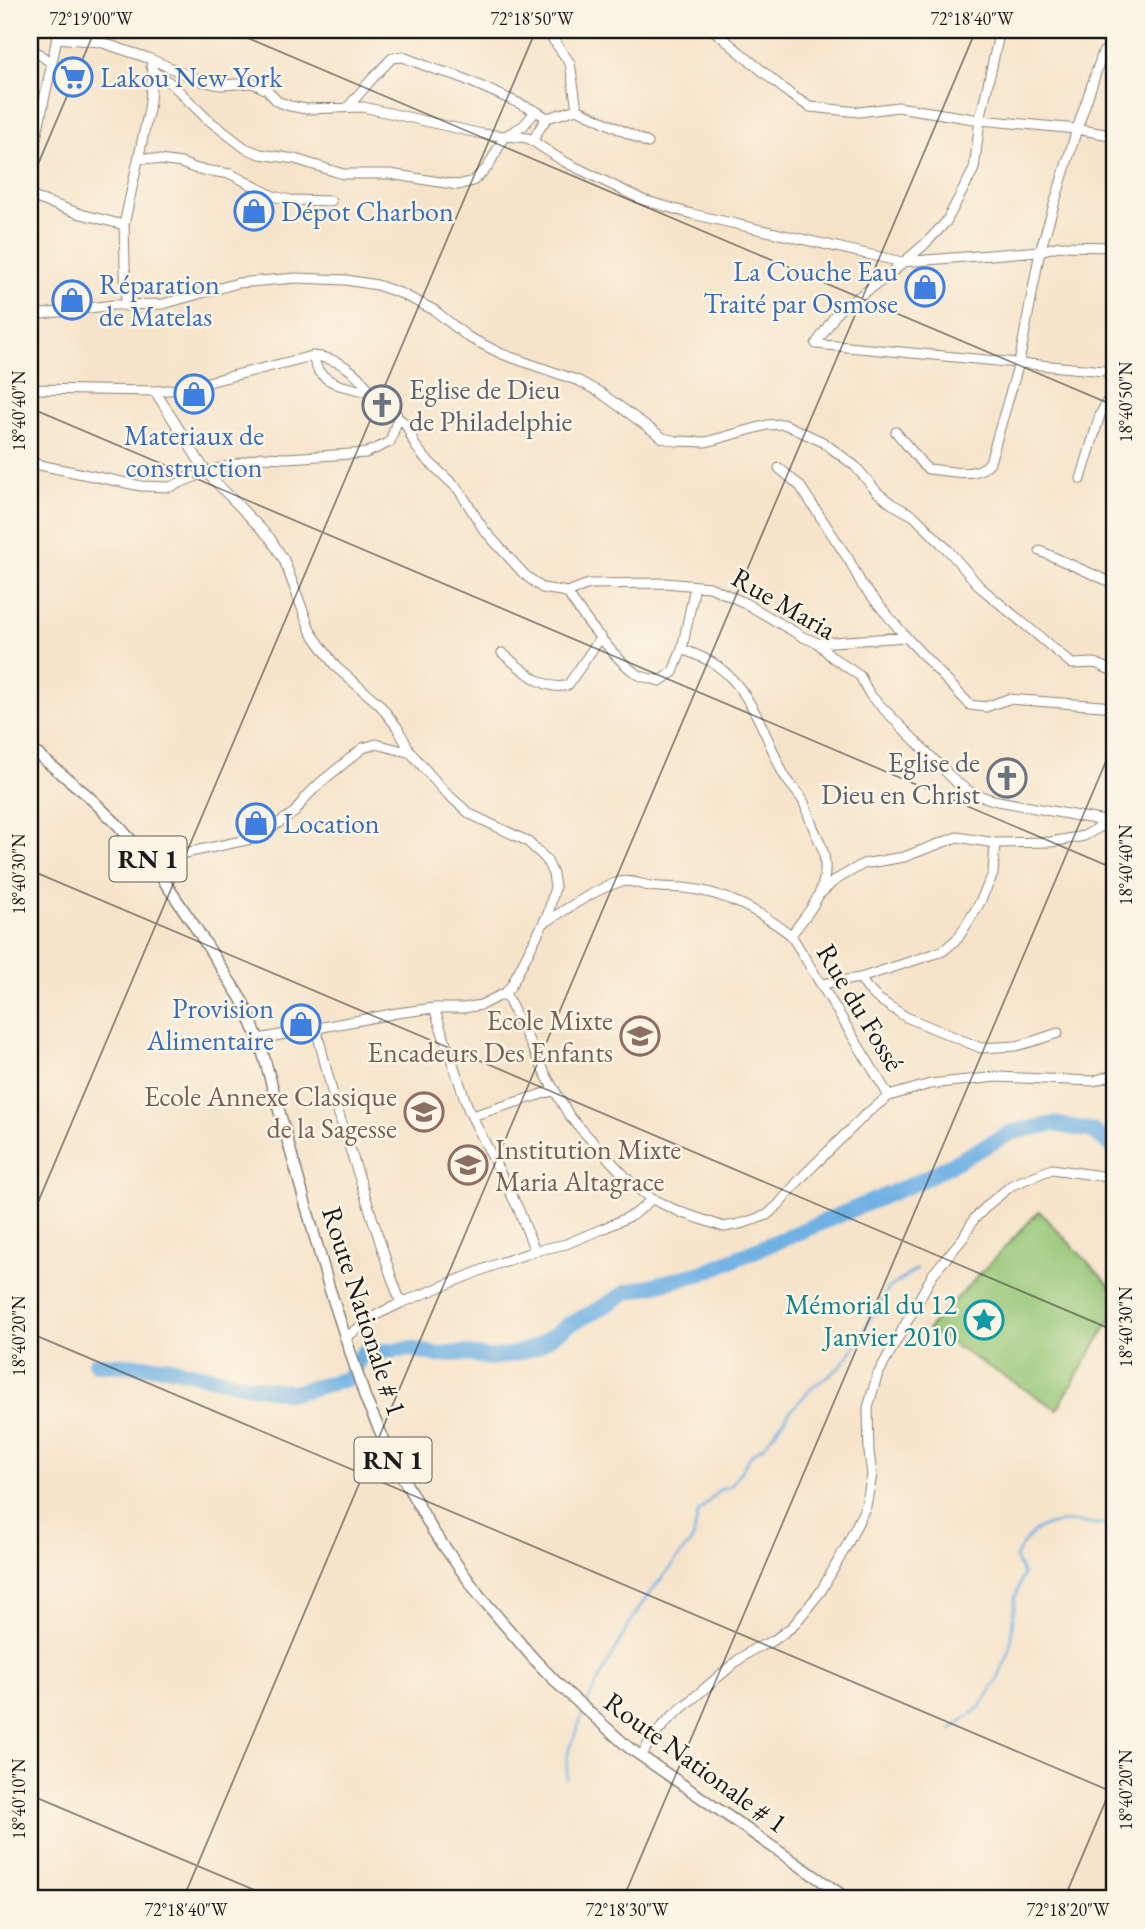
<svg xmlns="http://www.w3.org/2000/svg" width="1145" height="1929" viewBox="0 0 1145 1929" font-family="'EB Garamond',serif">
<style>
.green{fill:#94c676;stroke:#587149;stroke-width:2}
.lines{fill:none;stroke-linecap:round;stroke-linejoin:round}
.stream{stroke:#70b1e4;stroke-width:2.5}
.river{stroke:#70b1e4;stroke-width:16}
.minor-casing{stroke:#898073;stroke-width:11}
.major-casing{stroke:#898073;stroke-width:13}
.minor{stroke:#fff;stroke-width:9}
.major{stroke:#fff;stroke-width:10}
.ticks{fill:none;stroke:#1c1c1c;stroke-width:2;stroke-opacity:0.45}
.labels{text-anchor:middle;stroke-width:5;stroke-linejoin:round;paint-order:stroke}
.shield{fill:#fcf5e5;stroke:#5f5d58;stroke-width:2}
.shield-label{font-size:26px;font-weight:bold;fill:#1c1c1c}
.shop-label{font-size:28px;fill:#366cbe;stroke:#fcf5e5;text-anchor:start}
.worship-label{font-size:28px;fill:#5b616d;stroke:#fcf5e5;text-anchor:start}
.street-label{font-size:28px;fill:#1c1c1c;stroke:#fcf5e5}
.education-label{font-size:28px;fill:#785e54;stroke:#fcf5e5;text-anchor:end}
.culture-label{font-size:28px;fill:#0d838f;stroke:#fcf5e5;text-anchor:end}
.neatline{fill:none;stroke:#1c1c1c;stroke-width:2.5}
.ticks-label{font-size:18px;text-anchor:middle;fill:#1c1c1c}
</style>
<rect width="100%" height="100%" fill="#fcf5e5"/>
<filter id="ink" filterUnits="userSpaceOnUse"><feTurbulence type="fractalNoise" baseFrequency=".0143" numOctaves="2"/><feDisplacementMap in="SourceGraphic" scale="14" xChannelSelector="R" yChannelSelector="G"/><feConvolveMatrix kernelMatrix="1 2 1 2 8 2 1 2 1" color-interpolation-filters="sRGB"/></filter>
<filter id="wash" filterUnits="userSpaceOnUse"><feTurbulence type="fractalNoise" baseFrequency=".00686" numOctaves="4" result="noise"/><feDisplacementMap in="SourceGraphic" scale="28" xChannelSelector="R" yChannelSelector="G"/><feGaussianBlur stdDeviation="1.57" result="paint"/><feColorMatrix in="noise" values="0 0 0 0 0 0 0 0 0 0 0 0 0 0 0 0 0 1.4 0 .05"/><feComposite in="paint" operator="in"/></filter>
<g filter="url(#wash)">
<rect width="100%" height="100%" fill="#f6e4ca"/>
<path class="green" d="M1039,1211L1115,1291V1312L1057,1409L928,1329Z"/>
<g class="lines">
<path class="stream" d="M585,1706L631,1621L646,1598L693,1539L698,1513L719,1490L731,1486L752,1454L764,1446L792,1409L813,1387L840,1367L859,1341L868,1322L889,1288L917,1269
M951,1730L981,1706L998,1679L1010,1650L1015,1598L1023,1574L1015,1558C1038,1508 1073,1526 1115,1524
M567,1779V1757L583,1713"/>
<path class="river" d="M96,1364L166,1367L245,1385L293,1393L347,1379L363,1353L411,1349L439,1355L464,1353L489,1358L514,1354L536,1347L568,1325L598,1310L627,1292L702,1273L920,1181L1012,1132L1053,1124L1093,1131L1115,1148"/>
</g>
</g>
<g filter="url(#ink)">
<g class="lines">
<g class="minor-casing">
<path id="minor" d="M713,30L791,95L810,107L859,112L898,107L980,120L1077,129L1115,136
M1000,30L980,120L974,169L946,222L925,244L884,279L838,311L816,344L1115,372
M30,47L51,63
M153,71L173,85L206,118L245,148L260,154L295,159L343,174H390L458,185L473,181L487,168L505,136L523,126L536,111L547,118L577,109L570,63L546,30
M348,107L371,80L392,58L403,57L434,69L458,76L536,111
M577,109L648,143
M533,141L538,131L547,118
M139,157L181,163L197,169L231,174L273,196L290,200L331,201
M30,167L57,38L100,42L148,58L201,81L221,85L253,83L267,90L277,101L290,106L306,109L363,107L482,134L528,138L563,161L643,200L692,214L902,262L1040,251L1059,246L1115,247
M30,196L81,214L124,225
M126,306L124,225L149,109L153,71L151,66
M30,317L42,314L113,305L163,304L238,283L296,278L346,280L377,285L400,293L434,310L468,337L502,354L579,381L601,393L663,438L676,441L706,442L767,425L784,424L823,442L855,466L877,492L892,504L914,516L948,550L980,587L1072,664L1095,663L1115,672
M312,356L319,372L327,379L339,385L372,393L395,411L398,418L406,424L415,445L423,456L459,490L484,530L524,574L542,588L567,592L589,584L665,583L710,587L745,603L803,637L818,643L832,657L860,676L870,695L956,782L972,793L993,800L1115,823
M30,389L155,391L180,389L312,356C339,357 357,373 372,393
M155,391L206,472L270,538L284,560L311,632L336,667L379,704L397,727L411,753
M896,432L924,466L928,469C947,470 977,480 990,462L1019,363L1040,251L1077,129L1103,52
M30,463L141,486L170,487L206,472L261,457L287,458L366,453L390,442L398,418
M779,468L800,486L849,560L862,585L906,637
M1081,479L1100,415L1115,386
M1040,551L1115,584
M695,586L682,649C704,658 715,661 732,679C756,705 768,742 783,773C788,783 796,790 802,799C806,805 807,813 810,819C815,835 825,847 825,864C827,893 807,914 791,935L889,1096
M567,592C580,613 618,664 639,675C645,678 653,679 660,681L673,672L682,649
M818,643L906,637L970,705L986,707L1008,699L1115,707
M502,653C519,666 544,693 568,685L601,637
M153,865L162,858L256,838L295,812L304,799L321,782L363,748L376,744L411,753L444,791L470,814L527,841L546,859L553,874L555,887L548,914L511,986L505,993L481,1005L463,1008H434L397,1013L259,1039
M820,894L834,881L863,864L904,857L957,837L995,843L1051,842L1084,836L1109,822
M544,923C564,911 598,887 620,882C630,879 641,885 651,886C662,888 673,887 684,888C725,892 759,911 791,935
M860,978L943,951L958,938L978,906L993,874L995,843
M821,984L860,978L867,988L877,998L906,1017L981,1048L1016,1046L1031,1042L1058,1033
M505,993L548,1079L570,1117L607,1157L635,1187L652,1199L680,1212L724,1227L744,1223L767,1215L779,1204L802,1177L867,1113L889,1096L930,1084L997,1077L1094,1081L1115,1074
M434,1008L469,1111L518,1208L535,1251
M316,1028L334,1099L391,1276L401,1303
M472,1116L555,1090
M345,1338L378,1314L401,1303L497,1264L535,1251L566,1244L602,1229L635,1214L652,1199
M641,1756L653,1737L669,1719L738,1660L754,1649L773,1641L793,1626L821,1591L847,1545L866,1506L872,1475L869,1452L868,1408L877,1376L933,1274L963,1238L974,1219L990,1203L1012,1185L1052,1169L1115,1178"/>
</g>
<g class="major-casing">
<path id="major" d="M30,748L86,794L117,824L153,865L192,922L243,1002L260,1043L329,1287L366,1400L395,1464L433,1531L479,1595L533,1658L559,1685L628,1747L848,1899"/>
</g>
<use href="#minor" class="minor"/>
<use href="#major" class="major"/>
</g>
</g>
<path class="ticks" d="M229,30L1115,406M30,183L95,30M30,408L1115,869M30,870L1115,1331M30,1221L536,30M30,1333L1115,1793M30,1795L276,1899M183,1899L976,30M623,1899L1115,740M1064,1899L1115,1779"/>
<defs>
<g id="supermarket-ring" transform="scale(2.0125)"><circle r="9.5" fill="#fcf5e5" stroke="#3f7fe0" stroke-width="1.5"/><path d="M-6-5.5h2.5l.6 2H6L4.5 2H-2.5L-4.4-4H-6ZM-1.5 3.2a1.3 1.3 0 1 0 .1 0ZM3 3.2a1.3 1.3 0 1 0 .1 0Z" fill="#3f7fe0"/></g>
<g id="shop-ring" transform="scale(2.0125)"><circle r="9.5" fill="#fcf5e5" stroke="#3f7fe0" stroke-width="1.5"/><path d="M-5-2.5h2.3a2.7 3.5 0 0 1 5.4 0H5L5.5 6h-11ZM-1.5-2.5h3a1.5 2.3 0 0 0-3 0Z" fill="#3f7fe0"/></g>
<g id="church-ring" transform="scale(2.0125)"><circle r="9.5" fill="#fcf5e5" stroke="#6b7280" stroke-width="1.5"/><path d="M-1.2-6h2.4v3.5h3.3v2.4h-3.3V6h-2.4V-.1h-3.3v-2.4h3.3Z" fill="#6b7280"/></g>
<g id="school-ring" transform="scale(2.0125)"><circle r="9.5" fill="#fcf5e5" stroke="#8d6e63" stroke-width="1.5"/><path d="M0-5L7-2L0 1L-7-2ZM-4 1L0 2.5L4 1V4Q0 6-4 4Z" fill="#8d6e63"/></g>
<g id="sight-ring" transform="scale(2.0125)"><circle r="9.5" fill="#fcf5e5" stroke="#0f9aa8" stroke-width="1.5"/><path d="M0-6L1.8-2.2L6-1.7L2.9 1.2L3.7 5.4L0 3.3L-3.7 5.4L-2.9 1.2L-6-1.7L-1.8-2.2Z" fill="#0f9aa8"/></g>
</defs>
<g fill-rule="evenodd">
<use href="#supermarket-ring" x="73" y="77"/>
<use href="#shop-ring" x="254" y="211"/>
<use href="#shop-ring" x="925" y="287"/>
<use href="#shop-ring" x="72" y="300"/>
<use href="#shop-ring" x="194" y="394"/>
<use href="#church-ring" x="382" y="405"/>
<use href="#church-ring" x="1007" y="778"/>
<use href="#shop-ring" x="256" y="823"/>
<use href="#shop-ring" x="301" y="1024"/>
<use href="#school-ring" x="640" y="1036"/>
<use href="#school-ring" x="424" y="1112"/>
<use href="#school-ring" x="468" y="1165"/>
<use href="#sight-ring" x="984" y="1320"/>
</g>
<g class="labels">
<g class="shield">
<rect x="109.5" y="836.5" width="77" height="45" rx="5"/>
<rect x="354.5" y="1437.5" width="77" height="45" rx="5"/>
</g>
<g class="shield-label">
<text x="148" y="868">RN 1</text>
<text x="393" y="1469">RN 1</text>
</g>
<g class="shop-label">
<text x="100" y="87">Lakou New York</text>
<text x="281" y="221">Dépot Charbon</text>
<text x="898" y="281" text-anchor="end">La Couche Eau<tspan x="898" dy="32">Traité par Osmose</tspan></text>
<text x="99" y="294">Réparation<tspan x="99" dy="32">de Matelas</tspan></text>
<text x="194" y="445" text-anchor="middle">Materiaux de<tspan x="194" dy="32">construction</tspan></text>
<text x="283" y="833">Location</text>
<text x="274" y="1018" text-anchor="end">Provision<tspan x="274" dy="32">Alimentaire</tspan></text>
</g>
<g class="worship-label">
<text x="409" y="399">Eglise de Dieu<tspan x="409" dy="32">de Philadelphie</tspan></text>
<text x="980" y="772" text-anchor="end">Eglise de<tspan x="980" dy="32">Dieu en Christ</tspan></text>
</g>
<g class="street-label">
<text transform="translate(784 603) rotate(30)" y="10">Rue Maria</text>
<text transform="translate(861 1007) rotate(59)" y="10">Rue du Fossé</text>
<text transform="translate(365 1311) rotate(72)" y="10">Route Nationale # 1</text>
<text transform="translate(696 1762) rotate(36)" y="10">Route Nationale # 1</text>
</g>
<g class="education-label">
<text x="613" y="1030">Ecole Mixte<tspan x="613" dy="32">Encadeurs Des Enfants</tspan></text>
<text x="397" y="1106">Ecole Annexe Classique<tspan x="397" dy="32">de la Sagesse</tspan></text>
<text x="495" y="1159" text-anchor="start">Institution Mixte<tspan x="495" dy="32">Maria Altagrace</tspan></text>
</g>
<g class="culture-label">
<text x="957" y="1314">Mémorial du 12<tspan x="957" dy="32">Janvier 2010</tspan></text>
</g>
</g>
<rect width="1145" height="1929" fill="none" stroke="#fcf5e5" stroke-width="77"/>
<rect x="38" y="38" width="1068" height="1852" class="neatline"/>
<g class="ticks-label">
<text x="91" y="25">72°19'00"W</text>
<text x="532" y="25">72°18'50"W</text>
<text x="972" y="25">72°18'40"W</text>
<text transform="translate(1126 402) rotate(-90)" y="6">18°40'50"N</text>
<text transform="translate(19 411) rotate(-90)" y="6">18°40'40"N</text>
<text transform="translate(1126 865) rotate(-90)" y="6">18°40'40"N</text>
<text transform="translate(19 874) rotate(-90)" y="6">18°40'30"N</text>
<text transform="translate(1126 1327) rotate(-90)" y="6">18°40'30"N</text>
<text transform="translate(19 1336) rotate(-90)" y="6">18°40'20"N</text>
<text transform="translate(1126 1790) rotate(-90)" y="6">18°40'20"N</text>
<text transform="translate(19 1799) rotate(-90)" y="6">18°40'10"N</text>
<text x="186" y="1916">72°18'40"W</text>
<text x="627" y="1916">72°18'30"W</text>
<text x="1068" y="1916">72°18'20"W</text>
</g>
</svg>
